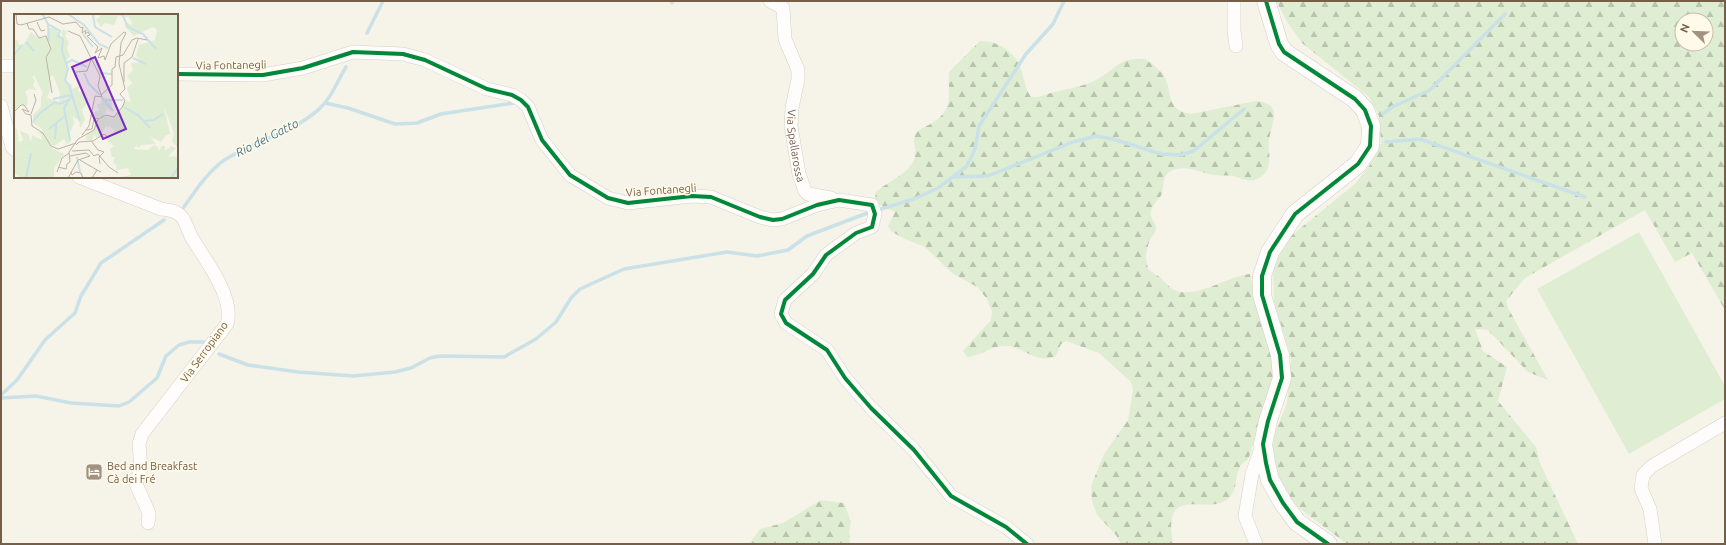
<svg xmlns="http://www.w3.org/2000/svg" width="1726" height="545" viewBox="0 0 1726 545" font-family="Ubuntu,sans-serif">
<style>
.forest{fill:url(#forest-firs);fill-rule:evenodd}
.pitch{fill:#dfeed3}
.lines{fill:none;stroke-linecap:round;stroke-linejoin:round}
.stream{stroke:#cae1e7;stroke-width:3.5}
.street-casing{stroke:#d5d0c8;stroke-width:14}
.secondary-casing{stroke:#d6d0c7;stroke-width:19}
.street{stroke:#fefdfc;stroke-width:13}
.secondary{stroke:#fefdfc;stroke-width:18}
.cycleway-casing{stroke:#fffae9;stroke-width:6}
.cycleway{stroke:#00873e;stroke-width:4}
.labels{text-anchor:middle;stroke-width:3;stroke-linejoin:round;paint-order:stroke}
.street-label{font-size:11px;fill:#755f49;stroke:#fffae9}
.poi-label{font-size:11px;fill:#755f49;stroke:#fffae9;text-anchor:start}
.water-label{font-size:12px;font-style:italic;fill:#457890;stroke:#fffae9}
.inset-river{fill:none;stroke:#cae1e7;stroke-width:2}
.inset-road{fill:none;stroke:#beb4a4;stroke-width:1}
.view{fill:#7b2cbf;fill-opacity:0.15;stroke:#7b2cbf;stroke-width:2}
.inset-edge{fill:none;stroke:#755f49;stroke-width:2}
</style>
<defs>
<pattern id="forest-firs" width="22" height="20" patternUnits="userSpaceOnUse"><rect width="22" height="20" fill="#dfeed3"/><path d="M5 1l3.5 6h-7zM16 11l3.5 6h-7z" fill="#b9c4ad"/></pattern>
</defs>
<rect width="100%" height="100%" fill="#f6f3e9"/>
<path class="forest" d="M1276,1H1725V310L1692,253L1675,262L1645,210L1525,278L1506,301L1508,308L1548,380L1528,372L1488,330L1475,329L1483,351L1507,367L1498,401L1536,447L1540,463L1578,544H1347L1295,505L1278,478L1272,457L1274,435L1287,403L1291,357L1274,302L1273,265L1292,235L1355,184L1370,165L1381,143L1379,116L1369,97L1302,43L1289,25ZM1682,20H1706V44H1682Z
M980,41C995,40 1012,50 1019,64C1024,75 1024,87 1031,97H1038C1056,90 1076,89 1092,82C1115,72 1116,57 1145,59C1151,63 1158,68 1162,73C1174,90 1164,110 1191,114L1256,101C1285,104 1271,123 1269,140C1268,154 1274,170 1259,178C1250,184 1242,178 1233,176C1227,175 1221,176 1215,175C1200,173 1182,162 1168,173C1162,178 1164,186 1162,193C1160,200 1152,204 1151,211C1149,217 1155,221 1156,227C1157,232 1152,236 1150,240C1147,246 1145,258 1147,264C1148,272 1156,274 1161,278C1165,282 1168,286 1172,289C1195,301 1227,276 1250,274C1255,303 1269,332 1274,362C1277,387 1262,424 1252,447C1251,450 1250,456 1248,459C1246,462 1242,462 1240,467C1235,476 1237,488 1231,496C1212,520 1161,478 1173,544H1121L1116,535L1097,515L1092,501L1091,486L1104,454L1128,420L1133,390L1131,382L1099,353L1066,341L1061,344L1056,356C1038,365 1025,348 1008,346C993,344 983,356 967,357L963,351L991,320L992,312L987,299L977,287L952,273L925,247L905,239L892,232L888,226L895,212L880,205L875,200L876,192C887,182 907,175 914,160C918,151 911,142 916,133C919,129 927,126 932,123C954,110 948,95 949,72Z
M821,500L844,503L851,522L849,532L850,544H749L760,529L783,523Z"/>
<path class="pitch" d="M1639,232L1725,386V399L1629,454L1537,289Z"/>
<g class="lines">
<path class="stream" d="M672,3L673,1
M367,33L383,1
M325,103L348,108L395,124L417,123L441,114L514,103
M1383,114L1392,107L1430,90L1505,14
M1386,142L1420,139L1585,197
M954,177L988,176L1073,142L1096,136L1113,139L1161,154L1181,155L1193,151L1201,145L1244,109
M184,207C195,191 210,169 226,159C256,140 300,131 324,104C333,94 339,78 346,67
M878,210L914,199L938,188L967,166L975,149L979,126L1026,54L1053,24L1064,1
M219,354L248,365L298,372L353,376L395,372L411,368L430,358L440,356L504,357L536,339L556,322L571,298L580,289L624,269L727,252L757,256L788,250L807,236L870,212
M1,395L17,380L45,340L75,313L81,296L101,263L164,220
M1,398L36,396L71,403L119,406L129,402L157,378L166,356L179,345L189,342H204"/>
<g class="street-casing">
<g id="street">
<path id="s1" d="M770,1L783,8L785,39L798,70V79L792,108L791,126L799,174L805,191L808,194L831,198"/>
<path d="M1234,1V30L1236,46"/>
<path d="M1,66H15"/>
<path d="M177,74L263,75L303,68L353,52L403,54L425,60L487,89L512,95L521,100L528,107L542,140L570,175L608,198L628,203L692,196L711,197L760,217L773,220L782,219L817,205L839,200L872,205L875,214L872,227L856,233L826,255L813,274L785,300L781,314L786,323L827,350L845,378L871,408L914,450L951,496L1006,527L1027,544"/>
<path d="M1,106L12,147L15,150"/>
<path d="M79,177L161,209C168,210 175,210 181,216C186,221 188,231 192,238C205,260 235,297 227,324L142,434L139,444L141,468L136,484L149,513L148,523"/>
<path d="M1256,544L1245,516L1252,474L1262,446"/>
<path d="M1655,544L1650,509L1641,488L1643,475L1652,466L1725,423"/>
</g>
</g>
<g class="secondary-casing">
<path id="secondary" d="M1266,1L1279,44L1284,52L1355,99L1365,110L1371,126L1370,146L1358,164L1295,214L1270,252L1262,276V295L1280,355L1282,378L1268,421L1263,444L1266,463L1270,480L1283,503L1297,522L1328,544"/>
</g>
<use href="#street" class="street"/>
<use href="#secondary" class="secondary"/>
<g class="cycleway-casing">
<path id="cycleway" d="M1266,1L1279,44L1284,52L1355,99L1365,110L1371,126L1370,146L1358,164L1295,214L1270,252L1262,276V295L1280,355L1282,378L1268,421L1263,444L1266,463L1270,480L1283,503L1297,522L1328,544
M177,74L263,75L303,68L353,52L403,54L425,60L487,89L512,95L521,100L528,107L542,140L570,175L608,198L628,203L692,196L711,197L760,217L773,220L782,219L817,205L839,200L872,205L875,214L872,227L856,233L826,255L813,274L785,300L781,314L786,323L827,350L845,378L871,408L914,450L951,496L1006,527L1027,544"/>
</g>
<use href="#cycleway" class="cycleway"/>
</g>
<defs>
<g id="hotel-square" transform="scale(0.9)"><rect x="-9" y="-9" width="18" height="18" rx="4" fill="#a29381" stroke="#fffae9"/><path d="M-6-4.5h1.5V1H6V5H4.5V3h-9V5H-6ZM-4 0a1.8 1.8 0 1 1 3.6 0ZM.5 0V-2.5h3Q6-2.5 6 0Z" fill="#fff"/></g>
</defs>
<g fill-rule="evenodd">
<use href="#hotel-square" x="94" y="472"/>
</g>
<g class="labels">
<g class="street-label">
<text transform="translate(231 65) rotate(-1)" y="4">Via Fontanegli</text>
<text dy="4" stroke="none"><textPath href="#s1" startOffset="156">Via Spallarossa</textPath></text>
<text transform="translate(661 190) rotate(-4)" y="4">Via Fontanegli</text>
<text transform="translate(204 352) rotate(-54)" y="4">Via Serropiano</text>
</g>
<g class="poi-label">
<text x="107" y="470">Bed and Breakfast<tspan x="107" dy="13">Cà dei Fré</tspan></text>
</g>
<g class="water-label">
<text transform="translate(267 138) rotate(-27)" y="4">Rio del Gatto</text>
</g>
</g>
<g transform="translate(14 14)">
<rect width="164" height="164" fill="#f6f3e9"/>
<path d="M15,136L28,145L22,150H14L11,145L6,148L12,164H7L0,159V141Z" fill="#dfeed3"/>
<path d="M88,0H164V133L158,128L160,119L150,93L156,120L152,121L147,128L136,123L142,130L127,131L125,134L122,132L120,135L134,136L140,131L144,133L145,138L147,132H151V137L157,132L162,134L154,142L164,143V164H103L117,161L114,154L102,156V151L99,148L101,143H98L96,135L100,132L93,127L101,116L95,112L93,115V111L86,122L82,124L80,120L78,127L71,125L74,119L80,117L83,106L91,102L100,103L112,87L117,88L113,74L118,69L113,62L119,56L117,49L128,48L122,42L125,31L141,26L143,16L139,13L120,22L111,13V8L117,11L118,9L115,3L104,2L100,11L91,9L87,13L82,6ZM35,14H41L48,24V16L53,17L51,22L55,29L53,34L56,43L52,46L55,55L51,67L58,71V75L65,72L64,77L69,79L70,84L75,87L68,96L71,106L66,114L65,107L59,102L60,109L55,121L57,127L53,130L50,125L40,132L37,131L27,114L19,109V101L27,93V83L29,80L20,61L18,64L21,66L19,72L23,76L15,75L11,78L14,84L13,93L7,90L0,97V27L4,26L5,31L10,30L17,18L24,24H31ZM39,61L46,79L45,88L33,84L37,73L36,63ZM89,83L97,85L99,98L93,95L89,103H78L79,98L85,97L83,90H86ZM0,114L3,115L5,128L9,126L6,117L14,120L17,128L18,121L28,126L27,120L22,118H28L39,135L50,140L40,154V164H12L5,148L12,145L14,150H22L28,145L15,136L0,141Z" fill="#dfeed3" fill-rule="evenodd"/>
<path class="inset-river" d="M54,0L70,11L85,30L94,34M108,0L114,13L129,20L142,35M29,1L34,10L46,17L44,22L49,25L48,37L54,55L51,66L55,71L66,107M79,1L81,13L98,23M34,10L35,27M69,20L79,33M12,28L20,37M0,41L8,31M119,44L132,50M53,49L58,46L73,53M70,59L75,70L86,81M86,59L98,60M88,84L99,97M39,85L57,81M91,86H109M110,93L125,102L136,114M129,107L140,106L149,100M19,108L25,100L41,88L45,90L55,86M35,115L51,102M41,125L42,110M56,126L50,94L58,81M63,143L66,158M12,164L17,139M157,164L164,154"/>
<path class="inset-road" d="M2,0L3,10L7,11L35,3M35,3L49,10L62,8L67,14L69,13L68,19L72,16L71,20L74,18L76,21L73,22L84,33L81,39L88,34L84,44L90,42L91,46L97,30L110,18L112,19L107,29L105,50L111,75L106,80L111,86L109,92L100,103L92,101L84,105L80,116L64,125L55,138L56,148L53,150L52,155L44,153M23,8L27,17L31,16M13,9L15,15H19L25,24L32,22L37,35L32,43L38,79M54,17L66,22L86,62L84,72L88,83L81,82L75,112L68,121M62,58L73,57L78,43M110,68V49L118,43L124,25M87,81L98,71V55L101,53L102,43L109,41L118,26L123,24L133,26M0,98L7,91H10L15,98L8,95L12,100L17,101L18,112L29,119L37,132L44,135L62,129M17,100L22,86L20,80M72,116L78,115L80,105L84,104M78,128L84,136L90,138L85,143L86,150M62,131L65,128L79,127L90,120L95,124M58,137L75,136L80,142L84,140L95,153L104,159M66,146L83,156M43,158L48,144L55,139M57,158L58,161L62,158L67,159L69,164M54,164L64,146L76,142L72,139L56,142M78,164L83,156L87,158"/>
<path class="view" d="M81,43L112,115L89,125L58,53Z"/>
<rect width="164" height="164" class="inset-edge"/>
</g>
<rect width="1726" height="545" fill="none" stroke="#755f49" stroke-width="4"/>
<g transform="translate(1694 32) rotate(293)"><circle r="19" fill="#fffae9" stroke="#c8bca9"/>
<path d="M0-3L7 15L0 10L-7 15Z" fill="#a29381"/>
<text y="-6" font-size="11" font-weight="bold" text-anchor="middle" fill="#755f49">N</text>
</g>
</svg>
